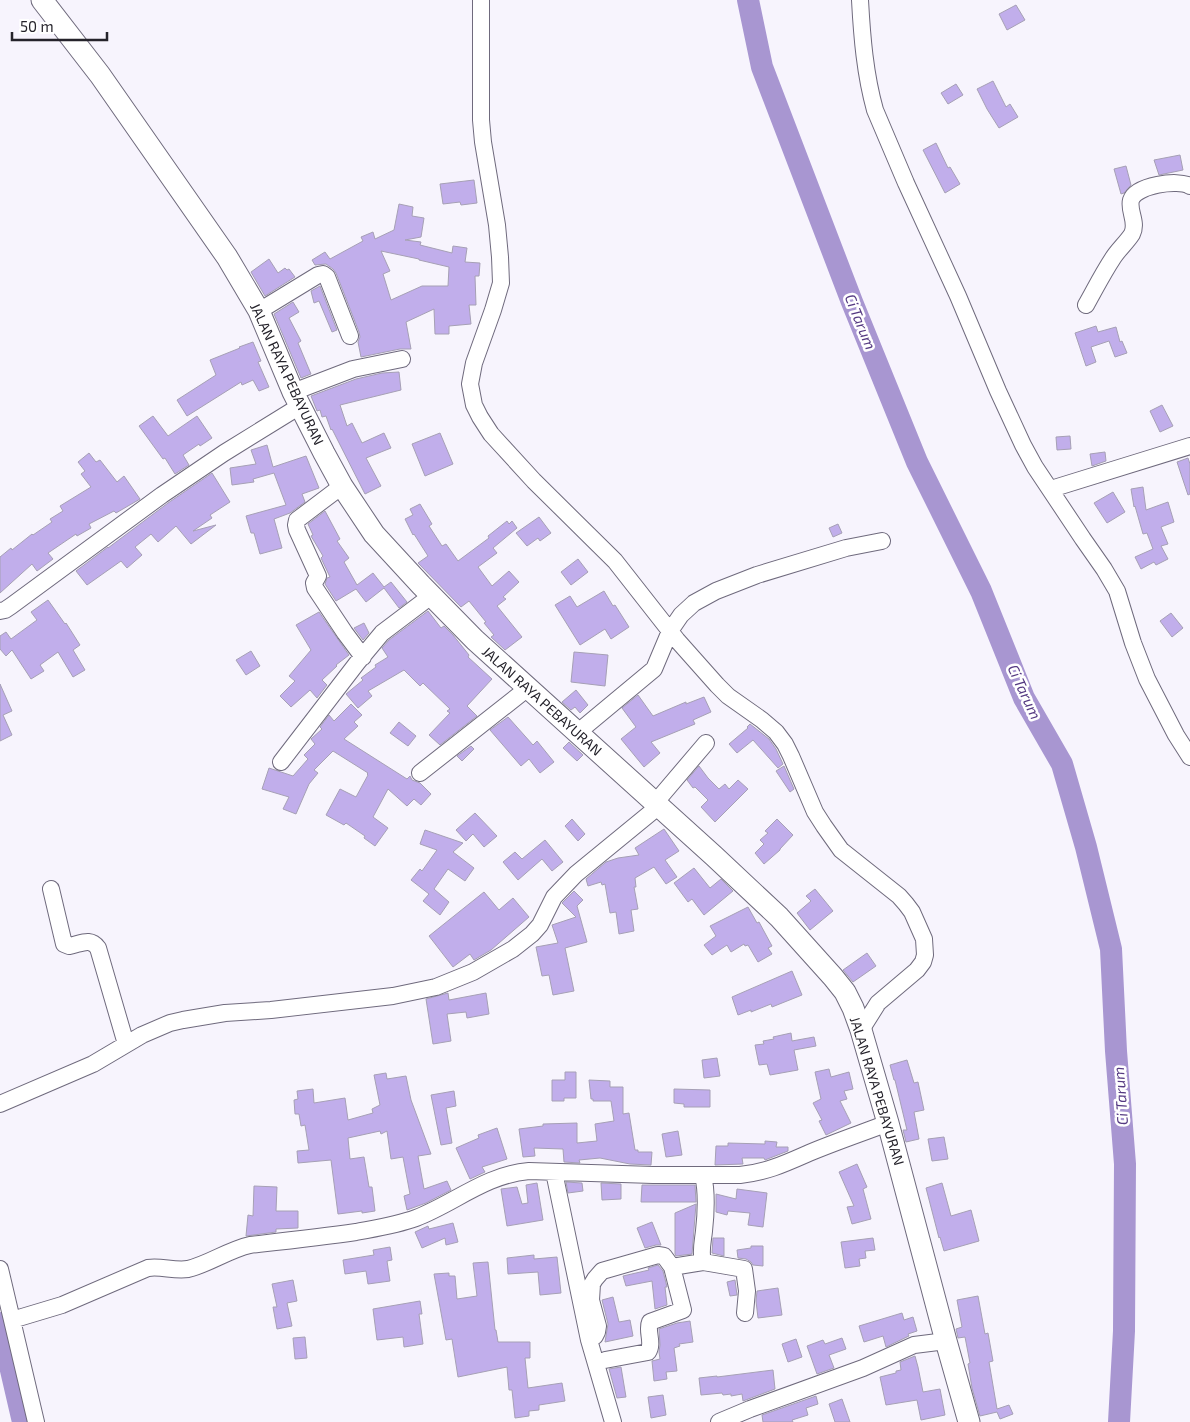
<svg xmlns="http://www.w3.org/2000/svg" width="1190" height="1422" viewBox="0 0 1190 1422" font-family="'Exo 2',sans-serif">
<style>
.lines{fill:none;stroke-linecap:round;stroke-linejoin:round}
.river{stroke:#a896d1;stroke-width:22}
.building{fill:#c1aeeb;stroke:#a6a0b5;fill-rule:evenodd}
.minor-casing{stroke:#6f6a7d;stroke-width:18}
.major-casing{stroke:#6f6a7d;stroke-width:23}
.minor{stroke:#fff;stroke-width:16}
.major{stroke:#fff;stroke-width:21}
.labels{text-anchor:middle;stroke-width:5;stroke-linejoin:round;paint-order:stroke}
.street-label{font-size:14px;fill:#25232b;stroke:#fff}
.water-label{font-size:15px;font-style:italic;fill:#553a82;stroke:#fff}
</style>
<rect width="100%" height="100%" fill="#f7f4fd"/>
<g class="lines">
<path class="river" d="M748,0L762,67L852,302L917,462L981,591L1024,698L1062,764L1086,847L1111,949L1116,1051L1125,1164L1124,1331L1119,1422
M0,1323L23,1422"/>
</g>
<path class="building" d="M1016,5L1025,20L1007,30L999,14Z
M993,81L1006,107L1010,104L1018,117L999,128L987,109L977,89Z
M956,84L963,95L948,104L941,93Z
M936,143L948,168L950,167L960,184L945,193L923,150Z
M1180,155L1183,170L1159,175L1154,160Z
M1126,166L1131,185L1124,193L1121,194L1114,169Z
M474,180L477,203L461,205L460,202L443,204L440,184Z
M399,204L413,207L412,216L424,218L421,237L405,240L421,242L420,245L452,253L453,246L467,248L465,262L480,263L479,276H475L476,305H469L471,324L449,326V334H435L434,309L406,322L411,349H400L361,357L358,342L360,337L359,332L336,273L333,269L326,264L315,265L312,260L325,252L330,259L363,241L361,237L373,232L375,239L394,230ZM381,251L419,259V260L449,267L448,286H422L391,300L383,274L390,271Z
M269,259L278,273L285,268L287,270L289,269L295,277L265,296L251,272Z
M320,286L337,330L332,332L319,301L314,303L311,291Z
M293,302L299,312L289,318L301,341L298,343L311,374L301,378L274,314Z
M1096,326L1098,332L1116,327L1120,342L1122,341L1127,353L1115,357L1109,341L1091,347L1096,362L1086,366L1075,333Z
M253,342L261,361L258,362L269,387L259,391L253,380L242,385L241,382L187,416L177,400L216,375L210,360L240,348L239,347Z
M399,372L401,390L340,405L347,426L352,423L362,443L384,433L391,448L366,458L381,486L365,494L332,429L331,430L326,416L322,417L320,410L317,411L311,396L356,379L382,373Z
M1162,405L1173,426L1160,432L1150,411Z
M153,416L168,436L197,416L212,438L200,446L199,444L183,455L189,465L175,474L165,458L163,459L139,426Z
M440,433L453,464L425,476L412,444Z
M1070,436L1071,449L1057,450L1056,437Z
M267,445L273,467L306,456L319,488L302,494L305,502L290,513L274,519L282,548L260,554L254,533H251L246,516L286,505L274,473L253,479L254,482L232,485L230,468L256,464L251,450Z
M1105,452L1106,461L1092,466L1090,454Z
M89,453L96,462L100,460L117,482L124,476L140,499L116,513L114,511L89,524L91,528L77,536L76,534L48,553L53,559L37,571L32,564L0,593V557L11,548L12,550L32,534L33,535L52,522L50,519L63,511L60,506L91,487L81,474L85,471L78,462Z
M1188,458L1190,464V494L1188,495L1177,462Z
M212,473L230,502L210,515L212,518L193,531L216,525L191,544L176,526L158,542L151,534L135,547L142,555L127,568L121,561L87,585L76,571L108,547V548L168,503Z
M1143,487L1146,510L1168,502L1174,522L1161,527L1168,544L1161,546L1168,559L1156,565L1154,562L1141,569L1135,557L1153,549L1147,533L1143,534L1135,506L1134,507L1131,489Z
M1113,492L1125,512L1107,523L1094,503Z
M420,504L432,524L429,526L442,546L446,544L458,561L489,538L488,536L507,521L509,524L512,521L517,528L493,548L497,553L478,567L492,586L509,571L519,582L503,597L506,599L497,606L522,637L505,650L491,637L494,635L484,623L486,622L469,601L461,607L418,563L428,556L414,534L413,535L405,519L413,515L410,509Z
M325,511L340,539L337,541L349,558L344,562L357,585L373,573L384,587L391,582L407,602L399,608L384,588L366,602L356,589L336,601L325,584L327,578L330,577L321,558L323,556L311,536L313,535L308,524Z
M539,517L551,533L540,541L538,538L527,546L516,533Z
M838,524L842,533L833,537L829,528Z
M578,559L588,572L571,585L561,572Z
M604,591L613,606L615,605L629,627L611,639L605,629L580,645L555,605L570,596L577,607Z
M48,600L65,624L66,623L80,645L73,650L85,670L73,677L58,652L40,665L44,671L31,679L12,650L6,656L0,649V636L6,632L11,639L37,620L31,612Z
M428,611L441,628L444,626L453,635L469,655L468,657L492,679L467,706L477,716L440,745L429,735L450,713L447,711L450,709L423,683L420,686L404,670L368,691L372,696L358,708L346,694L363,680L361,678L376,667L375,665L388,657L382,648L389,640Z
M319,612L349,655L336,665L337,666L322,680L327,685L317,698L310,690L291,707L280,696L295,681L289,676L311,650L296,625Z
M1171,613L1183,628L1172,637L1160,621Z
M364,623L369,633L363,640L354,628Z
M251,651L260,666L246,675L236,660Z
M574,652L608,655L605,686L571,682Z
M0,684L12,711L3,715L12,735L0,741Z
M576,690L588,705L580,713L575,707L571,710L562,702Z
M638,695L653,716L686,702V704L704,697L711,712L693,720L695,724L651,742L660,753L644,767L621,739L636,727L622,708Z
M351,704L362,715L354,722L358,726L344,739L407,779L410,776L412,780L420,783L431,794L421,805L414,799L407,806L388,789L373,817L388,828L375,846L364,838L365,836L346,823L344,825L326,815L340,789L356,797L368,775L367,774L368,773L333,751L314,770L318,773L309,784L296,814L283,809L289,797L262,789L269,768L293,776L308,759L304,755L315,744L311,739L322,729L320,727L329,715L334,721Z
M508,717L533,745L537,741L554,762L540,773L529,759L521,766L490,730Z
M399,722L416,736L408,746L390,733Z
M750,724L769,739L776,749L783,764L778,768L753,740L737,753L729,744L748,728L747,727Z
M569,742L583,755L577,761L563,748Z
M471,746L474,749L462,761L457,756Z
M699,766L708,778L719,789L725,784L729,789L738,780L748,789L715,822L701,807L708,800L695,787L693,788L687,780Z
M784,766L794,789L790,792L776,771Z
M475,813L497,836L484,847L473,834L466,841L456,830Z
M572,819L585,834L578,841L565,826Z
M777,819L793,835L780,849V850L764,864L755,853L764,844L760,840L768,833L765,831Z
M664,829L679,851L665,860L677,877L666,884L654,867L635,878L636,887H634L638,909L631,910L634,931L619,934L616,912L610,913L605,884L602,885L601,882L588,886L586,879L606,862L618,858L639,855L635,848Z
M425,830L463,843L453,852L474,868L465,881L448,869L434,889L449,902L440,915L423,901L429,894L411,880L420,869L422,871L437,850L420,844Z
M545,840L563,862L552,871L542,859L518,880L503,862L515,852L522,859Z
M694,868L710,888L721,879L733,891L704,915L692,899L688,902L674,883Z
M815,889L833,911L810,930L797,913L811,901L806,896Z
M574,891L583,900L577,906L587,942L565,948L574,991L553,995L549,975L542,976L536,947L558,943L552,925L576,917L562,903Z
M484,892L499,910L513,898L529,917L491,950L474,960L470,954L453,967L429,936Z
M748,907L757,923L759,922L772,946L768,948L772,954L758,962L748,945L745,946L744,944L731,952L727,945L712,955L704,945L716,936L710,926Z
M867,953L876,966L853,982L843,970Z
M792,971L802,995L772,1007L771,1004L751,1012V1010L738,1015L732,997Z
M448,993L449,1000L486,993L489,1014L467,1018L466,1012L447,1014L451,1041L433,1044L426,999Z
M791,1033L792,1041L814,1037L816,1046L794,1050L798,1070L770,1075L767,1064L759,1065L755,1045L764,1044L763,1041L774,1039L773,1037Z
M717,1058L720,1076L704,1078L702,1060Z
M907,1060L914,1083L918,1082L924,1110L914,1112L919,1139L906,1142L903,1130H907L895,1080H894L890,1065Z
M829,1069L831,1077L849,1072L853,1089L844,1091L847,1099L840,1101L851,1123L826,1135L819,1121L822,1120L813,1103L821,1099L815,1072Z
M565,1072H576V1098H564V1101H552V1080H565Z
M386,1073L387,1079L406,1076L411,1100L431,1154L418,1156L424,1189L447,1181L451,1190L426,1203L407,1210L404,1196L410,1194L403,1157L391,1159L387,1131L381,1134L380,1131L348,1138L350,1159L364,1157L369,1187H372L375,1211L362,1213V1211L338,1214L331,1160L298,1163L297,1151L309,1150L305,1125L301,1126L299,1114H295L294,1100L298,1099L297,1091L313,1089L314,1103L345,1098L348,1120L373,1113L372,1109L380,1105L374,1075Z
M589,1080L610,1081V1087H623V1114L629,1113L635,1150H638V1152H652L651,1165L630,1164L600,1158L579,1160L580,1163L564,1162L563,1149L534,1148L535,1156L523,1157L519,1129L543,1126V1124L577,1123V1143L597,1141L595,1124L614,1121L611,1101H593V1099H591Z
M674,1089L710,1090V1107H684V1104L674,1103Z
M454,1091L456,1106L446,1108L452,1143L441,1145L431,1095Z
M497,1128L507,1159L482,1167L485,1172L470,1179L456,1148L479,1138L478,1135Z
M678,1131L682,1155L666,1157L662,1134Z
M944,1137L948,1159L932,1161L928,1139Z
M765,1141L777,1142L776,1147H788V1151L765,1160L764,1158H742L743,1164L715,1165L716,1146H728V1143L765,1144Z
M857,1164L867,1187L863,1189L871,1219L852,1224L847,1207L854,1206L839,1172Z
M566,1182L582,1183L583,1191L568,1193Z
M537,1183L543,1220L507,1226L501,1189L517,1187L522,1204L528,1203L526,1185Z
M601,1183L621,1184V1199L602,1200Z
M942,1183L951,1216L971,1210L979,1241L944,1251L940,1237L939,1238L926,1188Z
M642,1185H695L696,1202H641Z
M254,1186L277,1187L276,1211H298V1228L276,1229V1232L246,1236L248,1215L253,1216Z
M737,1189L767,1193L763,1227L748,1225L750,1213L728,1211L727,1215L716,1212V1194L736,1199Z
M696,1204L692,1254L676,1256L675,1254V1213Z
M652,1222L661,1245H656L645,1248L637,1228Z
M453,1223L458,1242L446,1245L445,1238L422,1248L415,1232L428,1226L429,1229Z
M713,1238H724V1256L712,1253Z
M873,1238L875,1250L865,1251L866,1258L859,1259L860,1266L845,1268L841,1242Z
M751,1246H763V1266L753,1265L751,1262L746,1259L738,1258L737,1250L751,1248Z
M390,1247L392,1260L387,1261L390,1281L368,1284L366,1271L345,1274L343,1260L374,1255L373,1250Z
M534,1255V1259L557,1257L561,1293L540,1295L538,1272L508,1274L507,1258Z
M488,1262L495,1330H496L498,1342H530V1358H525L528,1388L562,1383L565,1401L539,1405V1410L529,1411V1416L515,1418L512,1390H509L507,1367L458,1377L452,1339L446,1340L434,1274L449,1273V1276H455L457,1299L477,1296L473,1263Z
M658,1265L663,1271L667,1287H665L667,1305L655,1309L652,1281L626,1286L623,1276L649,1270L648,1268Z
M293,1280L297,1301L287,1303L292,1326L277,1329L273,1307H277L272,1284Z
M735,1280L737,1295L730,1296L727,1282Z
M778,1288L782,1315L758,1318L756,1301L757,1291Z
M978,1296L985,1334L988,1333L993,1361L989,1362L997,1409L1009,1405L1013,1414L1000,1419L997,1412L980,1416L972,1388L968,1364L970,1363L965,1337L958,1338L956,1329L962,1327L957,1300Z
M613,1297L619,1322L630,1320L633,1336L605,1342L608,1324L602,1300Z
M420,1301L422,1314H419L423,1344L404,1347L403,1337L377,1340L373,1309Z
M902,1313L904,1320L913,1317L917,1331L908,1334L909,1336L886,1347L883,1336L864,1342L859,1326Z
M690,1321L693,1342L679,1344L680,1346L674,1348L677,1371L666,1372L667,1379L654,1381L652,1361L660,1359L659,1352L660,1345L659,1329L677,1323Z
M305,1337L307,1358L295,1359L293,1338Z
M842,1338L846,1349L829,1355L834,1368L817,1374L807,1346L823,1340L825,1344Z
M796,1339L802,1357L788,1362L782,1344Z
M915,1356L918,1367L923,1392L940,1389L945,1415L921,1420L917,1400L886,1405L880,1377L896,1373V1371L901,1370L900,1362Z
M621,1367L626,1397L617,1398L609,1369Z
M773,1370L775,1389L743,1401L742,1394L731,1396V1394L723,1395L722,1393L701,1395L699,1378L717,1376V1377Z
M663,1395L666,1415L651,1418L648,1397Z
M816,1396L818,1404L806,1408L808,1415L792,1420L793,1422H763L762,1415Z
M842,1399L850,1422H835L829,1404Z"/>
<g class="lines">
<g class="minor-casing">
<path id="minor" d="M481,0V120L483,142L497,225L500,257L501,283L493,310L474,363L470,384L474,405L480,417L491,434L534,481L615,561L677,640L717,685L728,696L762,720L776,732L785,744L791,756L815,812L824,826L841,850L899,896L906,904L912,912L924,939L925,955L923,962L917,970L878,1003L861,1030
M860,0C862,37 865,74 875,110L906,183L958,296L998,391L1023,445L1035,467L1083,539L1104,569L1117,591L1133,643L1147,679L1176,735L1190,757
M1086,305C1095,289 1103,273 1113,258C1118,250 1127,242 1132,234C1138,222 1128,211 1131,200C1136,185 1178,179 1190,186
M259,311L318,275L323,274L327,277L350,336
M293,392L353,369L402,359
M342,486L297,520L296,525L297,530L318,576L314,583L315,588L345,633L363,657
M1051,489L1190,446
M0,611L5,610L11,606L162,495L224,453L300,406
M577,733L654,669L670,631L681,615L694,603L716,591L757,575L846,548L882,541
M281,762L357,663L382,633L431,596
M420,773L528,688
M655,803L706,743
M51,889L64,944L69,946C81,944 90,937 98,948L126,1044
M0,1104L93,1064L142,1035L170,1023L183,1020L225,1013L271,1010L393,996L436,987L473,972L513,949L532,934L540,925L554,897L576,874L659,806
M554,1172L589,1340L613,1422
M703,1175C707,1192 706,1213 704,1231C703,1241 700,1252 703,1262L744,1269L747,1291L745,1313
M0,1269L36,1422
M12,1320L62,1305L148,1268C161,1266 174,1271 188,1269C209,1264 228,1250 250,1245C285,1241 321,1237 356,1232C377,1228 397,1225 416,1218C455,1203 485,1175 529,1171L653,1175H740C767,1172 784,1164 809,1153C835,1142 862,1133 888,1123
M589,1340L595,1336L597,1332L598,1326L591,1300L592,1284L595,1279L602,1271L658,1255L664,1256L672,1267L703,1262
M605,1360L648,1352C654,1343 646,1331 650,1322L683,1310L672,1267
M719,1422L750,1409L863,1368L914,1345L946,1341"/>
</g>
<g class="major-casing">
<path id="major" d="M42,0L100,75L227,257L259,311L293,392L324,453L342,486L374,534L421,585L475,640L714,856L779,917L833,977L845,992L853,1008L861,1030L888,1123L946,1341L969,1422"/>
</g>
<use href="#minor" class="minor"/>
<use href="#major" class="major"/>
</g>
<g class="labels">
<g class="street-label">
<text transform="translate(287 374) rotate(65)" y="5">JALAN RAYA PEBAYURAN</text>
<text transform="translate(542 701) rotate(42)" y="5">JALAN RAYA PEBAYURAN</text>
<text transform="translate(877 1091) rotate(73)" y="5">JALAN RAYA PEBAYURAN</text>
</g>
<g class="water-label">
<text transform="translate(860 322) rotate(68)" y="5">Ci Tarum</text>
<text transform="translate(1024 692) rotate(65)" y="5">Ci Tarum</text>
<text transform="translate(1121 1096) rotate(-94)" y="5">Ci Tarum</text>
</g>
</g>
<path d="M12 32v8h95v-8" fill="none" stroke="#25232b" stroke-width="2.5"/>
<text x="20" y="32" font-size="15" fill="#25232b" stroke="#ffffff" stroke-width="4" paint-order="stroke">50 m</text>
</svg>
